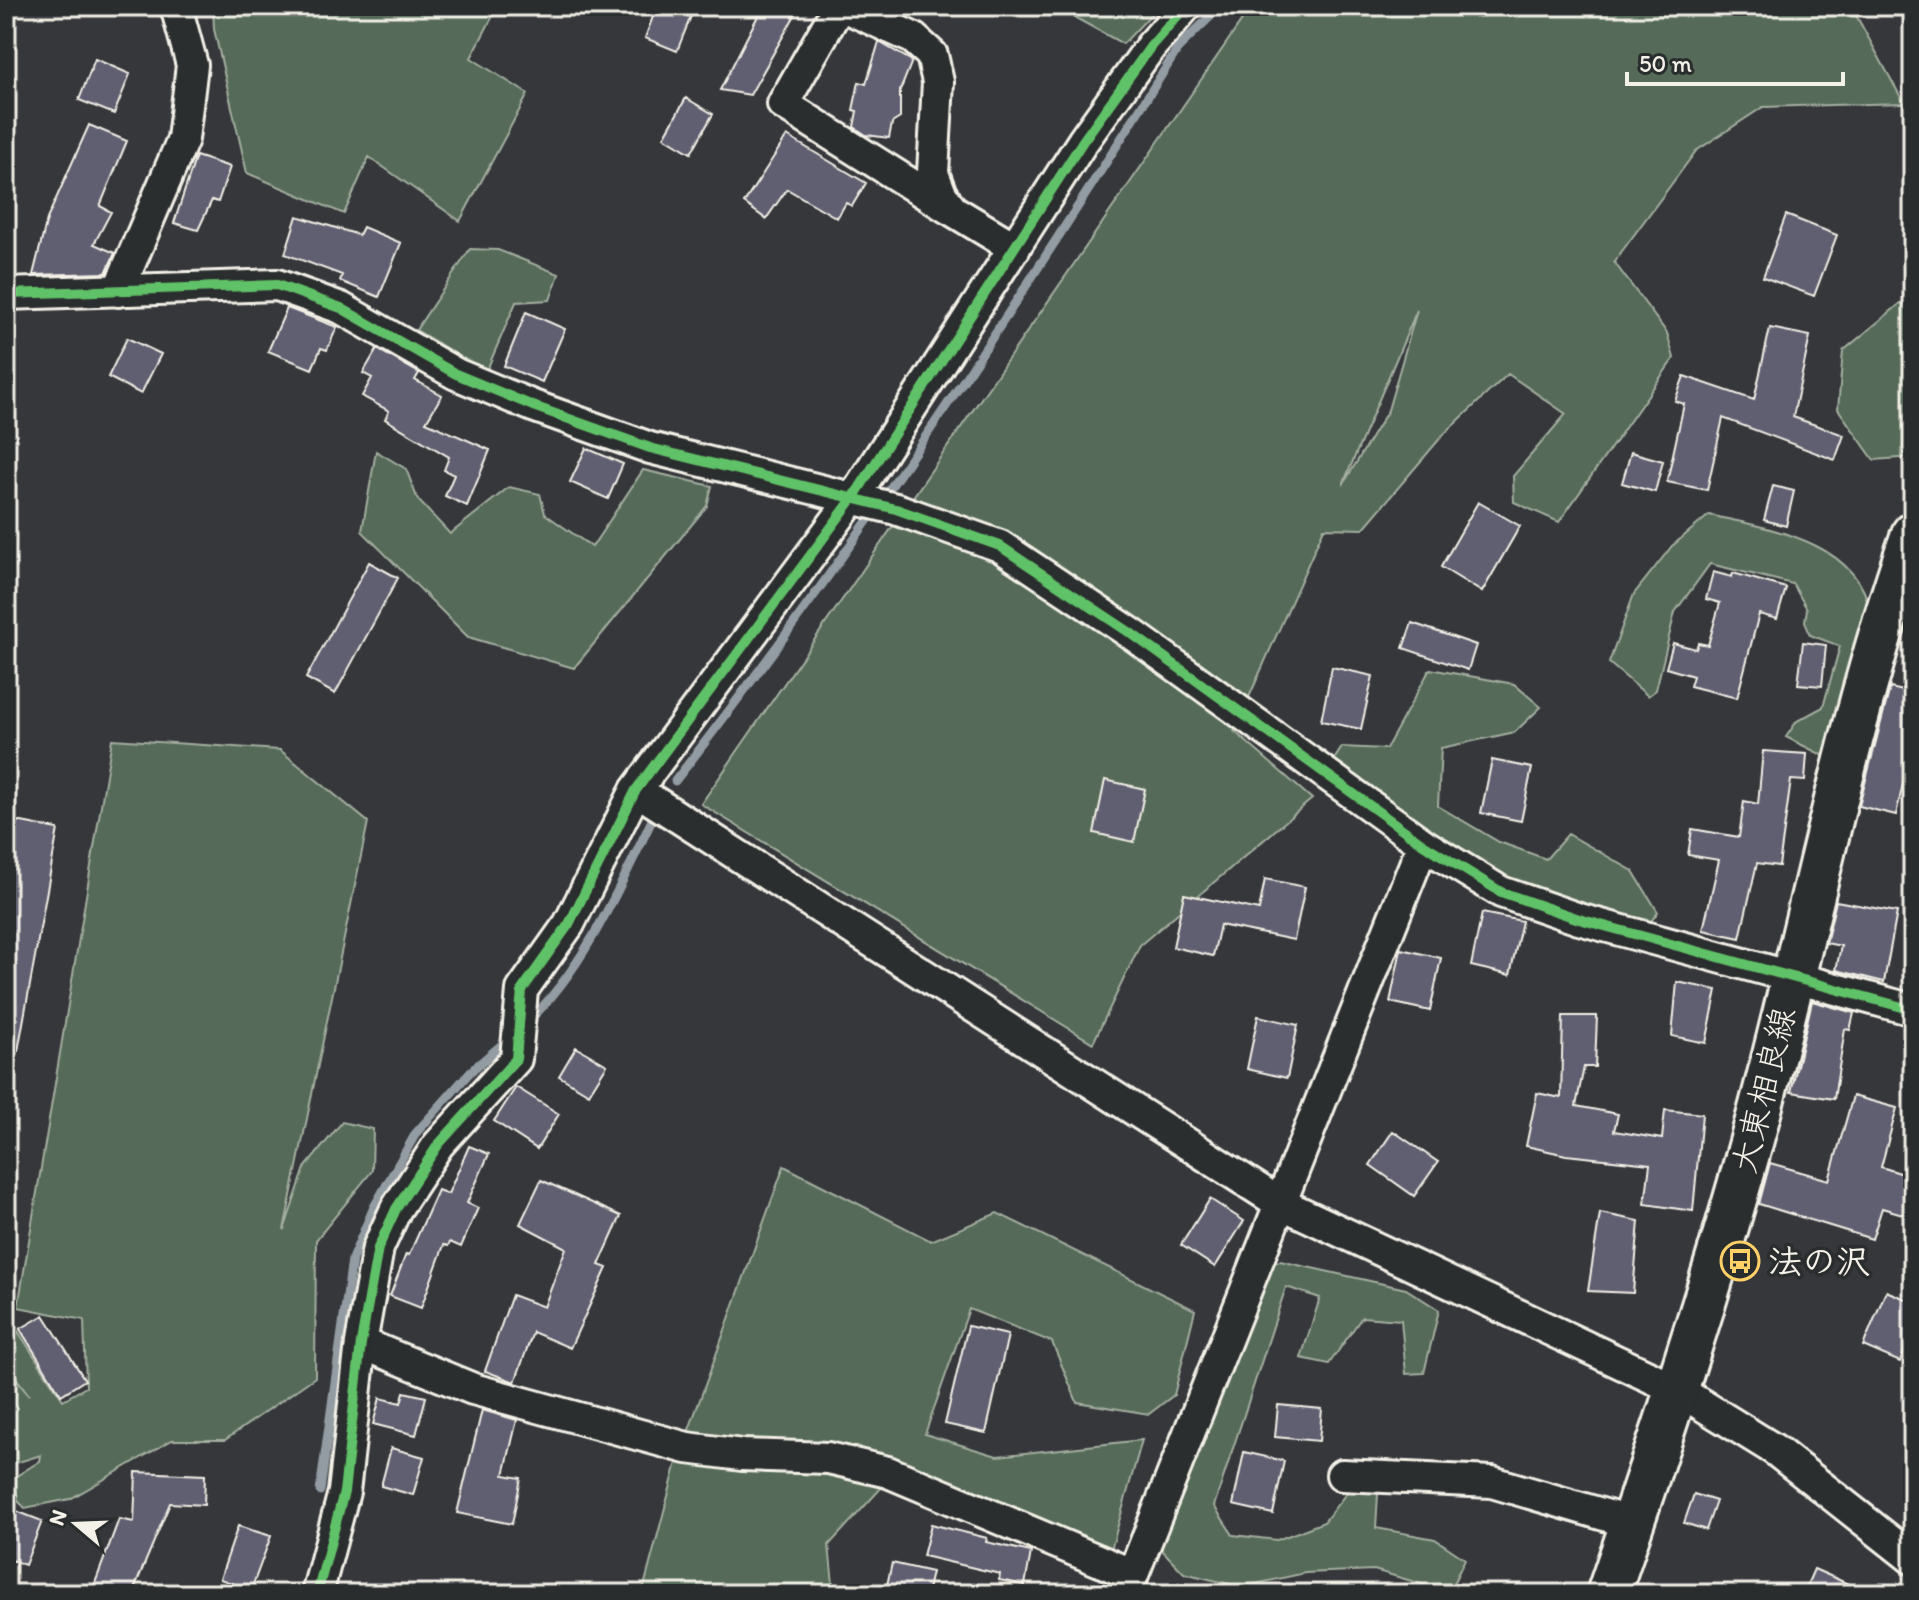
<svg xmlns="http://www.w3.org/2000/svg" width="1919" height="1600" viewBox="0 0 1919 1600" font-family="Itim,'Klee One',sans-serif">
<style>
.green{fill:#546b58;stroke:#a4aea0;stroke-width:2;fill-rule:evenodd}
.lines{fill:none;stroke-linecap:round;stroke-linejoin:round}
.stream{stroke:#929ca2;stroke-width:9}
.building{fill:#615f71;stroke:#f4f1e8;stroke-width:2}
.street-casing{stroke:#f4f1e8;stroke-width:36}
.secondary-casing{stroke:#f4f1e8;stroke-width:48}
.street{stroke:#2a2d2e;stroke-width:30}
.secondary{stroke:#2a2d2e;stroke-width:42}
.cycleway-casing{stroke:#2a2d2e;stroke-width:15}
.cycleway{stroke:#61c268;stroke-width:10}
.labels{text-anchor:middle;stroke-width:7;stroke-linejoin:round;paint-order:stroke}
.street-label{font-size:34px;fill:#f4f1e8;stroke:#2a2d2e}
.poi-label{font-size:34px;font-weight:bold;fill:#f4f1e8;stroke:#2a2d2e;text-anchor:start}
</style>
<rect width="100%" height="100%" fill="#35373b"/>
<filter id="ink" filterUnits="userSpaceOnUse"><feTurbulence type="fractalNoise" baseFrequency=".0125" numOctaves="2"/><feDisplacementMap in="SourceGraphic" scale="16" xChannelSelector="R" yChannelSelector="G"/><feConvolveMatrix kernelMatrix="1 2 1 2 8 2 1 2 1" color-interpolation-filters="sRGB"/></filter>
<g filter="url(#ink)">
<path class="green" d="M213,6H498L471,58L528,94L460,221L369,157L344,214L247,173L214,29Z
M1054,6H1159L1123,44Z
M1252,6H1851L1904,103L1763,107L1696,151L1614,262L1667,333L1674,358L1559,522L1514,502L1513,476L1566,414L1508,374L1443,435L1363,529L1324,528L1234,731L1312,799L1140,945L1093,1043L701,804ZM1417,310L1388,410L1344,483V482Z
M470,249L498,250L559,274L550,300L516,302L486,372L416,330Z
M1901,303L1913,308V457L1874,460L1838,409L1843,351Z
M376,451L406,469L418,500L450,534L509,487L540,494L545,514L592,547L643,470L712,486L707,506L574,668L468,637L362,531Z
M1709,515C1766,528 1856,540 1870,610C1873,624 1838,737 1832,760L1786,737L1797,721L1823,707L1840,646L1810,635L1805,621L1807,609L1793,584L1710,564L1675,612L1656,690L1648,696L1609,663L1634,594L1672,546Z
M1430,669L1514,684L1541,707L1515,732L1441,748L1438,806L1499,842L1546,859L1568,834L1633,871L1658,912L1648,925L1510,883L1332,763L1342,747L1386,749Z
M112,739L280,750L368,822L284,1230L305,1168L342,1122L373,1129L372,1171L316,1240L315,1377L225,1440H172L70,1499L25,1508L18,1501L15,1477L40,1461L41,1455L6,1466V1368L29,1395L6,1364V1313L63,1400L86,1387L84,1320L18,1307Z
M784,1166L931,1241L997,1213L1195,1310L1174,1395L1149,1414L1077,1402L1052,1342L969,1309L925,1434L997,1456L1142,1440L1109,1557L904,1463L829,1545L834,1594H642L676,1466Z
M1280,1261L1406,1289L1439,1310L1424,1373L1406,1374L1401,1320L1362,1317L1329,1364L1301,1358L1320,1298L1286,1287L1214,1506L1233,1535L1277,1540L1324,1522L1351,1487L1379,1477L1376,1528L1435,1539L1465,1559L1449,1592L1374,1570L1305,1573L1242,1587L1184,1573L1160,1548L1158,1506L1252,1269Z"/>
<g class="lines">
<path class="stream" d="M675,781C858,547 1021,299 1179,47L1221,6
M526,1023C581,974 620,887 652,820
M320,1491L352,1259L374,1207L416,1133L471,1071L512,1036"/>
</g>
<path class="building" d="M657,6H695L677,51L645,38Z
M763,6H800L750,95L720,90Z
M879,42L912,61L900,91V118L892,123L889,138L866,135L854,127L857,111L853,110L859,82L866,84Z
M95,59L130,74L114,114L79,100Z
M686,98L713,114L691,153L664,137Z
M89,125L127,141L100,206L111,212L94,244L115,253L106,273L33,275L47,219Z
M787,136L866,183L852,206L846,203L837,218L787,189L766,219L744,203Z
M196,156L230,167L218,202L212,200L198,230L174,223Z
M1786,215L1837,235L1814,296L1763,277Z
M297,216L359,235L363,227L401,243L379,297L340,281L342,275L285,254Z
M287,308L337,327L327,350L321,348L312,369L268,351Z
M526,312L565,329L542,382L504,366Z
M1770,328L1810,336L1793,417L1844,435L1835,460L1723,418L1707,490L1667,482L1684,404L1675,401L1684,376L1754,400Z
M127,338L161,354L141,394L108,377Z
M377,349L419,373L415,380L442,395L426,422L490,450L467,506L445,496L454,475L444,470L449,457L385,419L389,411L362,396L372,378L363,373Z
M586,448L623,464L608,499L570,482Z
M1631,452L1663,461L1655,492L1622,483Z
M1773,486L1794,491L1786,526L1764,520Z
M1478,502L1520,526L1482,592L1441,567Z
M369,562L398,578L335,694L306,678Z
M1713,572L1732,577L1733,573L1786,588L1777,619L1759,614L1737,698L1690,686L1693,676L1666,668L1673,643L1696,649L1698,643L1708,645L1720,603L1706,599Z
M1412,623L1476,645L1468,670L1403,648Z
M1803,642L1826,645L1822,686L1798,684Z
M1332,667L1373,676L1361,729L1321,721Z
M1890,688L1913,693V740L1896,815L1859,806Z
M1763,751L1807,754L1805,781L1791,780L1779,866L1757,863L1740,938L1703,930L1719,860L1688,855L1692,829L1739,837L1744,801L1758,804Z
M1492,760L1532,768L1521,821L1481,813Z
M1105,780L1145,789L1134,842L1094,833Z
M11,820L58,829L18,1051L6,1050V850Z
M1265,879L1305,887L1294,940L1220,925L1213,956L1173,947L1184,894L1259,910Z
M1836,901L1897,912L1884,982L1836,970L1841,946L1826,943Z
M1482,913L1522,921L1510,975L1471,966Z
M1401,949L1441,958L1430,1011L1390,1002Z
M1677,982L1717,990L1706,1043L1672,1036Z
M1812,1001L1854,1013L1850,1030L1845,1029L1834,1099L1791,1092Z
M1258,1016L1298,1025L1287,1078L1247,1069Z
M1563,1016H1597L1595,1067H1584L1576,1106L1618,1114L1614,1131L1662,1139L1665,1110L1702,1114L1693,1211L1645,1204L1650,1164L1566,1155L1526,1146L1537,1093L1561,1098Z
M576,1047L607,1065L589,1094L559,1076Z
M516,1087L559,1114L537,1149L494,1121Z
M1853,1096L1897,1108L1881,1167L1913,1177V1217L1882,1208L1872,1239L1759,1204L1770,1163L1829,1180Z
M1393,1131L1438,1162L1414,1196L1370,1165Z
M469,1146L489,1154L467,1203L478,1208L461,1247L450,1242L448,1246L444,1245L421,1308L390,1296L406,1254L409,1255L438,1190L448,1194Z
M541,1180L621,1216L599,1265L607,1268L570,1348L533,1332L515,1382L485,1371L512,1295L544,1307L566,1248L520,1224Z
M1210,1199L1244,1221L1215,1267L1181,1245Z
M1600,1213L1639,1221L1633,1293L1588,1291Z
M1886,1291L1913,1302V1331L1900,1362L1863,1346Z
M44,1315L85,1380L61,1395L20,1329Z
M968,1326L1008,1335L986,1433L945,1424Z
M404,1392L426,1397L416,1435L373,1424L380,1398L401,1403Z
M1278,1405L1322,1409L1319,1441L1275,1437Z
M482,1410L517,1420L504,1475L521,1478L512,1524L457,1513Z
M391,1448L424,1457L413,1495L381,1486Z
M1244,1452L1284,1461L1273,1514L1233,1505Z
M136,1472L205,1475L204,1505L170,1503L132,1594H91L119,1519L134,1522Z
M1694,1494L1716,1501L1706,1530L1684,1523Z
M6,1507L42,1521L25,1565L6,1558Z
M931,1524L987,1538L986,1542L1031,1552L1025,1585L999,1580L1000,1574L923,1556Z
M238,1526L271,1536L251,1590L220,1579Z
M892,1563L932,1572L927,1594H885Z
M1814,1569L1871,1594H1803Z"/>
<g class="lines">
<g class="street-casing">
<path id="street" d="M839,6L783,104L950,209
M843,6L913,38L932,55L938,82L933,173L941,194L952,210L1015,248
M118,291L183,139L192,65L176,6
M6,294L277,285L341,308L456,374L533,406L650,448L896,509L1000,546L1132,634L1423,844L1501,892L1579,919L1913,1010
M636,790L1278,1202L1678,1390L1775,1450L1913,1559
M361,1343L473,1389L687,1448L742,1455L828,1458L888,1472L1131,1574
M1342,1475L1492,1482L1632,1523
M1126,1592L1423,844
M317,1594L344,1492L361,1343L378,1248L396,1209L438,1145L516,1059L522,990L569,924L636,790L853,498L1083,141L1151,46L1186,6"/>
</g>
<g class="secondary-casing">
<path id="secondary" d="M1608,1594C1659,1445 1709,1295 1751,1143C1807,941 1843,733 1913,534"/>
</g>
<use href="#street" class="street"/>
<use href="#secondary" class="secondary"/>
<g class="cycleway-casing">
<path id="cycleway" d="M6,294L277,285L341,308L456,374L533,406L650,448L896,509L1000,546L1132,634L1423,844L1501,892L1579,919L1913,1010
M317,1594L344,1492L361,1343L378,1248L396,1209L438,1145L516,1059L522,990L569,924L636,790L853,498L1083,141L1151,46L1186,6"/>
</g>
<use href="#cycleway" class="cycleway"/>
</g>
</g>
<defs>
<g id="bus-ring" transform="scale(2)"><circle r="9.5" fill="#2a2d2e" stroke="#ffd166" stroke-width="1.5"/><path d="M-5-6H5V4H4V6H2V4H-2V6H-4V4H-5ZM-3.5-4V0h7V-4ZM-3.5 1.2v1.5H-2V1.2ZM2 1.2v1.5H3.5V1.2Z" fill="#ffd166"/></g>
</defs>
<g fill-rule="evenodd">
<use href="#bus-ring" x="1740" y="1261"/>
</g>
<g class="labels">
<g class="street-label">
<text transform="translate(1763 1090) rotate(-76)" y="12">大東相良線</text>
</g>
<g class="poi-label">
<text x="1768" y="1273">法の沢</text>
</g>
</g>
<rect width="1919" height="1600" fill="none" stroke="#2a2d2e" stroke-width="32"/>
<rect x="16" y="16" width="1887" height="1568" fill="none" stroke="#f4f1e8" stroke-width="3" filter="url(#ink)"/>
<g transform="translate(76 1524) rotate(289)" stroke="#2a2d2e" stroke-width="6" paint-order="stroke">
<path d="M0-6L14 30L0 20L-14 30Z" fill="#f4f1e8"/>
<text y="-12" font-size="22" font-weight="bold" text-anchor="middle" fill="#f4f1e8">N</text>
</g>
<path d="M1627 72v12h216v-12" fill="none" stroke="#f4f1e8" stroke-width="4"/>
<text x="1639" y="72" font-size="24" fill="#f4f1e8" stroke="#2a2d2e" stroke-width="6" paint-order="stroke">50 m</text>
</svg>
